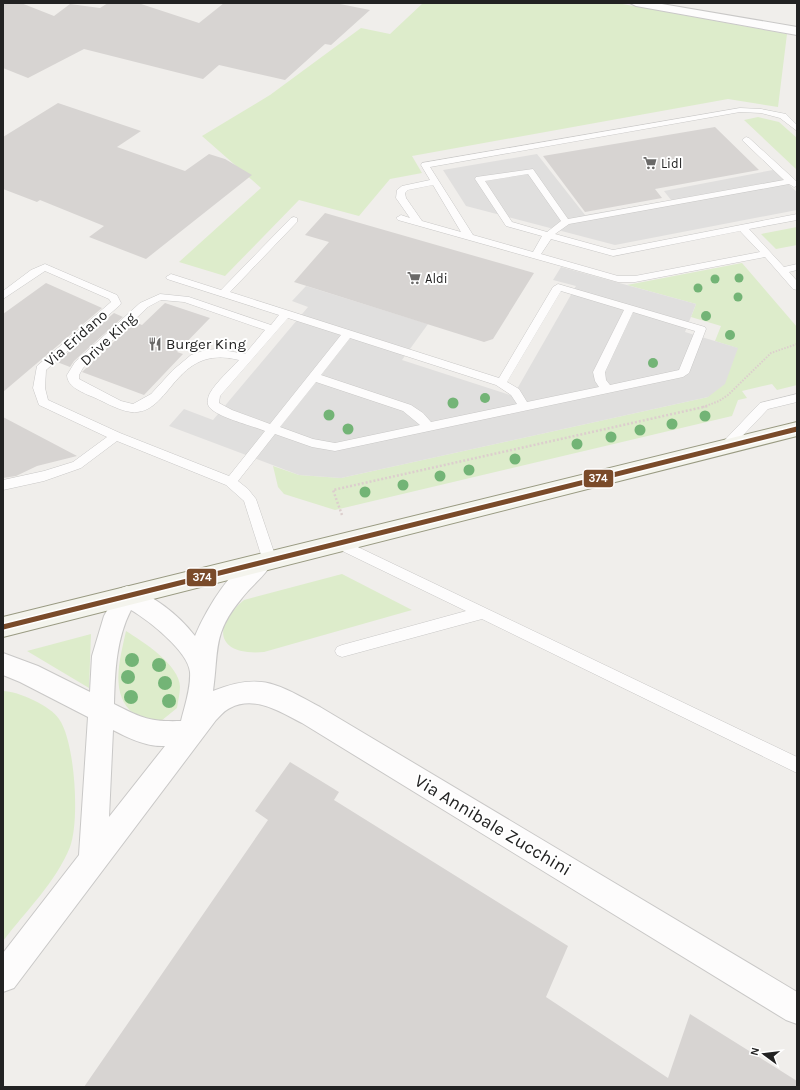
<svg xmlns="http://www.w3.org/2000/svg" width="800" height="1090" viewBox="0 0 800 1090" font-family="Karla,sans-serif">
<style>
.grass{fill:#ddeccb}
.parking{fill:#e0dfde}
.building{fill:#d7d4d2}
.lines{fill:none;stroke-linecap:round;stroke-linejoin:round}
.service-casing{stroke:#c9c8c7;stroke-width:1}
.minor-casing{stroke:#c9c8c7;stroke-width:2}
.secondary-casing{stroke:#999a82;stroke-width:2}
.path-far1{stroke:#dccecd;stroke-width:2;stroke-dasharray:1.5 1.5;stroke-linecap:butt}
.path{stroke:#dccecd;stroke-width:2.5;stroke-dasharray:2 2;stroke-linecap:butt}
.service{fill:#fdfcfc;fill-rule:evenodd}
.minor{fill:#fdfcfc;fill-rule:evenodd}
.secondary{fill:#f4f4ed;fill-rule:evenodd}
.bus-1-casing{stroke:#fff;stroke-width:8}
.bus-1{stroke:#7a4b2a;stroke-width:5}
.tree{fill:#73b476}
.labels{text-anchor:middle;stroke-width:4;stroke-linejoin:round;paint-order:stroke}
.far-poi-label{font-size:13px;fill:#222;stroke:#fff;text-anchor:start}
.street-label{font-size:15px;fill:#222;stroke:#fff}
.poi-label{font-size:15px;fill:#222;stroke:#fff;text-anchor:start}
.near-street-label{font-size:18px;fill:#222;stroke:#fff}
.line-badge{stroke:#fff;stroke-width:1.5}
.badge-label{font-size:11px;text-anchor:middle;font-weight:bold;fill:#fff}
</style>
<rect width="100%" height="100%" fill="#f0eeeb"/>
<path class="grass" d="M423,3H617L787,34L778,107L728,99L412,156L422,173L390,179L359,216L299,200L225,276L179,262L261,188L202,136L270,95L361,28L390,34Z
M758,117L779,122L797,138V170L744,120Z
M797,227V245L776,249L761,234Z
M742,263L797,327V385L777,390L772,384L742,391L747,398L738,400L732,416L335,510L284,494L278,487L273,466L299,475L341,478L708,397L737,348L715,341L721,326L691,317L696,304L627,285Z
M342,574L412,610L264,652C218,656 210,628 244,600Z
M126,631C142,641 180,665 180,687C180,693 178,701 177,708L161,721C154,720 140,719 134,714C109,694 120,659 126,631Z
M91,634L89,688L27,651Z
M3,691C18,691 51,706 59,719C75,741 80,821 70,847C56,882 26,911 3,941Z"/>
<path class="parking" d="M537,154L585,215L671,200L664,191L773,170L797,192V210L615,245L466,206L443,170Z
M561,267L696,304L685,332L738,348L725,384L708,397L341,478L299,475L169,426L184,409L213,420L308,307L292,301L306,286L428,324L402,360L513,396L576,286L553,280Z"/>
<path class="building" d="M3,3H21L54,16L70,4L100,8L108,3H138L199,23L224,3H335L370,10L331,45L325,44L285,80L219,65L203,79L84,49L28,78L3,68Z
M58,103L141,131L117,147L185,171L209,154L225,159L252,175L146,259L89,237L104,226L40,200L37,202L3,189V137Z
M715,127L759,170L655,189L662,198L585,212L543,156Z
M325,213L534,273L493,339L484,342L294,282L329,242L305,235Z
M46,283L102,308L3,392V314Z
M165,303L210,318L177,352L183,354L144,395L82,372L135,322L142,325Z
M114,313L123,317L74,361L70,367L57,362Z
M3,417L77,456L37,466L16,476L3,478Z
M290,762L339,792L334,800L568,946L546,997L668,1078L690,1014L797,1081V1087H84L268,820L255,811Z"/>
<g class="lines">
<g class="service-casing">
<path id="service" d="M740,108L761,109L786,114L797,125V131L780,118L761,113L740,112L430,167L473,235L533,252L542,236L506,226L475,179L476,177L533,169L568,219L784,180L742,140L746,137L749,138L794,179L797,182V186L794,187L789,184L569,224L555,234L613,250L797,214V220L749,229L784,267L797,264V270L789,272L797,281V290L793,289L765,257L635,282H618L398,220L396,218L401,215L410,218L396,198L397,190L402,186L430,180L421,165L422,163ZM528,174L561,221L547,232L512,222L485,181ZM433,185L461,232L422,221L406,198L405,193L408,190ZM740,231L760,252L635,276H618L541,254L551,239L613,256Z
M294,217L297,218V222L230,292L499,378L553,287L558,284L705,327L706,329L689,373L683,377L335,451L312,447L275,434L238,481L248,489L256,499L277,561L275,565L270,566L265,565L263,561L244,501L226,485L117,441L81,468L44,481L3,490V480L44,471L73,462L107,437L39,405L33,388L37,366L111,302L109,299L45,271L3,299V291L31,270L45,264L117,295L121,303L120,305L46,370L45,388L48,400L120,433L229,476L265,431C250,425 220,418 210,408C206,404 208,397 210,393C217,381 230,370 239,360C173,343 172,416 131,412C116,410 102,400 88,395C80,391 67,386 67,375L75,362L140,303L160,294L189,297L271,325L279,315L167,279L166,277L171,274L221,290L291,218ZM561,291L624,310L593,372L595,381L599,387L527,402L519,389L507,382ZM161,300L184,302L265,330L245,354L217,349L205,350L191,355L173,370L151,394L133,404L121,401L79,379V375L83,368L148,307ZM633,312L695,331L679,370L610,385L606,380L605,372ZM288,318L341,335L270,424L232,410L219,403L220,396ZM350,338L496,385L511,395L517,404L431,422L423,413L411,405L321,375ZM316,382L403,411L420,425L335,443L313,439L280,427Z
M797,394V402L768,409L729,450H721L719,447L721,444L760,403Z
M339,538L797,757V773L482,619L342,657L337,655L335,651L337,647L342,645L466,611L334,547L333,543L334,539Z"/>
</g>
<g class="minor-casing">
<path id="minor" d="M630,3H656L797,27V35L636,6Z
M261,554L269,556L272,563C265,576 251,586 242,598C212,634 219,649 213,691C261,672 277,684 320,707L797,992V1024L786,1020L302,723C280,712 255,695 230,708C225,710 220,716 216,720L14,988L3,992V953L79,855L88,717L20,682L3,675V653L38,666L90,692L92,656L104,616L119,589L127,586C153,595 178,614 195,636C206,610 233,563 261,554ZM131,610C148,620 188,651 190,672C191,688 185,705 181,721C150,722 141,718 114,704C115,672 116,639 131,610ZM113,730C128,738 147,747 165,746L109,817Z"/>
</g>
<g class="secondary-casing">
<path id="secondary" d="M797,422V436L3,637V617Z"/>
</g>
<path class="path-far1" d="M703,407L719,401L728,395L771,353L797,344"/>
<path class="path" d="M342,515L333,490L708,406"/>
<use href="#service" class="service"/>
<use href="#minor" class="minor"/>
<use href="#secondary" class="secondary"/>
<g class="bus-1-casing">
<path id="bus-1" d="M3,627L797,429"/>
</g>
<use href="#bus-1" class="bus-1"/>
</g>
<g class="tree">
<circle cx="739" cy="278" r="4.5"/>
<circle cx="715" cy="279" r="4.5"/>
<circle cx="698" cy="288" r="4.5"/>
<circle cx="738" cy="297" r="4.5"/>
<circle cx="706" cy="316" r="5"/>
<circle cx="730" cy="335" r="5"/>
<circle cx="653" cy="363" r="5"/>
<circle cx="485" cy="398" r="5"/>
<circle cx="453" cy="403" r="5.5"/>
<circle cx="329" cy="415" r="5.5"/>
<circle cx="705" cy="416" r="5.5"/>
<circle cx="672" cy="424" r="5.5"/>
<circle cx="348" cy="429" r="5.5"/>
<circle cx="640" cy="430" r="5.5"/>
<circle cx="611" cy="437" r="5.5"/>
<circle cx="577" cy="444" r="5.5"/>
<circle cx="515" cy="459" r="5.5"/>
<circle cx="469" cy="470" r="5.5"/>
<circle cx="440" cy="476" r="5.5"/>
<circle cx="403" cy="485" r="5.5"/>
<circle cx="365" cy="492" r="5.5"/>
<circle cx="132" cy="660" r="7"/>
<circle cx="159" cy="665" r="7"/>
<circle cx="128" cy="677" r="7"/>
<circle cx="165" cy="683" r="7"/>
<circle cx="131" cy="697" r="7"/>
<circle cx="169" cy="701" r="7"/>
</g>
<defs>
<g id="supermarket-bare" transform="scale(1.08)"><path d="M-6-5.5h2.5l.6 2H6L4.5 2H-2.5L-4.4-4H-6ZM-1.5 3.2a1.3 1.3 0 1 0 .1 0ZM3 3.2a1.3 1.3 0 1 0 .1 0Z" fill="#6a6968" stroke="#fff" stroke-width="2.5" paint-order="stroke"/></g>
<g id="restaurant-bare" transform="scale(1.08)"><path d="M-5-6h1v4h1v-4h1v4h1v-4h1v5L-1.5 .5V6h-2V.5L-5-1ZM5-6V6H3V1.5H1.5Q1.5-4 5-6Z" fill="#6a6968" stroke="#fff" stroke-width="2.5" paint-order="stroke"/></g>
</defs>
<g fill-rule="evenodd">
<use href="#supermarket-bare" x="650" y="163"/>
<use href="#supermarket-bare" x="414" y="278"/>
<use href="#restaurant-bare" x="155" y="344"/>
</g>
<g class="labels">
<g class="far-poi-label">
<text x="661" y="168">Lidl</text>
<text x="425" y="283">Aldi</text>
</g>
<g class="street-label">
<text transform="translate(76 338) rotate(-41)" y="5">Via Eridano</text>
<text transform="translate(108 339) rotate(-43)" y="5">Drive King</text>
</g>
<g class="poi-label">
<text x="166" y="349">Burger King</text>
</g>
<g class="near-street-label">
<text transform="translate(493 825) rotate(31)" y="6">Via Annibale Zucchini</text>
</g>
</g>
<g class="line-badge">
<rect x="583" y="469" width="31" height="19" rx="4" fill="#7a4b2a"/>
<rect x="186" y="568" width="31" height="19" rx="4" fill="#7a4b2a"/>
</g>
<g class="badge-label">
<text x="598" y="482">374</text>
<text x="202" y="581">374</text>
</g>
<rect width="800" height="1090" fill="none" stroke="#222222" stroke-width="8"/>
<g transform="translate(764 1054) rotate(285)" stroke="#ffffff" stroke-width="3" paint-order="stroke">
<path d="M0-3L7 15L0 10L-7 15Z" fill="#222222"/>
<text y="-6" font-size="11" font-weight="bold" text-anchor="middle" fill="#222222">N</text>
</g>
</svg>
